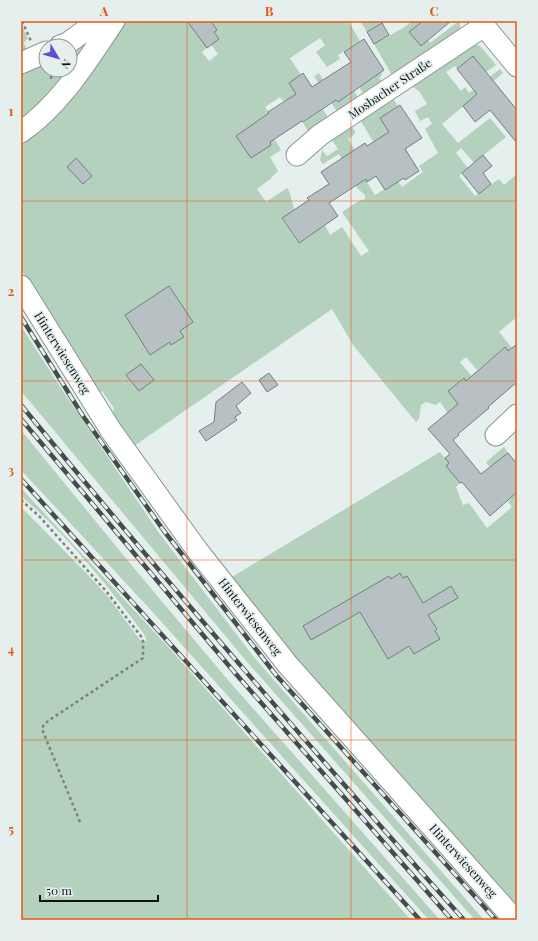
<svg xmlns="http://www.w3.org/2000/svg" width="538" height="941" viewBox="0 0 538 941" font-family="'Playfair Display',serif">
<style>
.green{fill:#b3d1bd}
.building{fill:#b7c0c2;stroke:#757e80}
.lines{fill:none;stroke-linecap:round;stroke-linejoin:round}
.minor-casing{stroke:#8c9594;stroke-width:23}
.path{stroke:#7b8281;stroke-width:2.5;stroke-dasharray:3 3;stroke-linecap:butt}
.minor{stroke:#fff;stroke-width:21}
.rail-casing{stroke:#464c4c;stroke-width:4.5}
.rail{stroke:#e5efee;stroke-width:3;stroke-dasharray:9;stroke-linecap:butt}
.grid{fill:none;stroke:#e8590c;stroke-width:1;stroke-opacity:0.55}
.labels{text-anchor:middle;stroke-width:3.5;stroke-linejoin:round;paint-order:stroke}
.street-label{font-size:12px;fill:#0d1111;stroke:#e5efee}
.neatline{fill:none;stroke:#e8590c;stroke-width:1.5}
.grid-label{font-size:13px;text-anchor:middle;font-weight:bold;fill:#e8590c}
</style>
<rect width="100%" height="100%" fill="#e5efee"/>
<path class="green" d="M122,21H187L200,39L207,34L209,46L202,52L209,61L218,54L211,45L219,39L214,32L217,30L212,23L215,21H350L349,22L360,41L338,55L340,59L327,67L316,52L325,45L320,38L290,58L301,75L289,83L297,95L289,101L287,99L283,101L280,97L265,107L272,117L265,122L281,150L270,157L278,171L269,180L257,189L266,202L287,188C292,195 291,202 295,210L282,219L298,243L325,225L330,235L342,227L361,256L369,251L342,212L359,201L365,199V195L358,189L340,160L342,159L339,154L323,164L320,160L322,150L327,156L338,149L330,137L348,127H352L355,131V134L348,139L355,150L349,154L375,195L398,181L402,187L423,172L419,166L438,153L425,129L432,124L428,117L420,121L415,111L427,104L419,91L408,84L472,45H478L481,47L496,65L486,72L473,56L457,69L455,66L446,72L461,91L465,87L469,93L500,69L503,73L442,124L458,143L490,118L506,137L474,163L461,148L456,153L468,168L459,176L475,196L499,179L504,185L517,174V317L499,332L517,354V362L505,347L477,370L466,357L460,362L479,385L473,389L463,378L448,391L460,407L450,416L440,402L436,405L426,402L421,405L419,419L416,422L353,345L332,309L134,446L112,417L114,408L102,391L97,392L46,312L21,269V138Z
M360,21H381L382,23L367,32Z
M412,21H423L410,32L428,40L430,43L459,21H460V30L393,77L374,44L403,28Z
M21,25L28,38L24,43L26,48L21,57Z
M85,45L89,48V53C69,81 49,107 21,127V69L46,58V70H70V50Z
M381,72L382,75L379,78L383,83L364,95L359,87Z
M319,73L337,102L354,91L359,99L338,113L314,76Z
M392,97L398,106L380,118L389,132L406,148L410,157L381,155L359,118Z
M323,109L329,119L309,132L303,123Z
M21,326L57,382L159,533L253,656L484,920H475L248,663L21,391Z
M21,430L133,567L228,680L440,920H429L148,607L21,470Z
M504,447L508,453L492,466L515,494L517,492V911L318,685L232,577L440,452L449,463L446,466L460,483L456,487L463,505L469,503L487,528L512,507L508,502L511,498L486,462Z
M21,488L171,650L411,920H21V507L90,577L109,598L140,640L147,641L144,634C107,585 68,536 21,496Z"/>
<path class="building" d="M187,21H211L217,30L214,32L219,39L207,48Z
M423,21H451L421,46L409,32Z
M382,23L389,35L374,44L367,32Z
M364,39L384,70L338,102L336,100L303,122L302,121L270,142L271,145L251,158L236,136L269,113L268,112L296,94L289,83L303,73L312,87L351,62L344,52Z
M473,56L517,110V143L490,110L475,122L463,106L477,94L457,69Z
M400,105L422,138L405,149L419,171L405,180L404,178L385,190L376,176L367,182L366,179L329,203L338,216L299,243L282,218L309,200L307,198L329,184L321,172L365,143L367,146L389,132L380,118Z
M483,155L492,166L483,173L491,184L479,194L462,173Z
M76,158L92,176L83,184L67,167Z
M169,286L193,322L180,331L184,337L171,345L170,342L150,355L125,315Z
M517,344V382L488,407L489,408L458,434L459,435L453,440L481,474L508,453L517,464V492L490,516L462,482L460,483L446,466L449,463L445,458L450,454L428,429L458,404L448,391L464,378L466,381L505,347L508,351Z
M141,364L154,380L139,391L126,375Z
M269,373L278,385L267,392L259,380Z
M242,382L251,393L236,406L241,413L235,417L237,420L206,441L199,431L214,422L216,402Z
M400,573L403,578L407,576L423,603L451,586L458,598L428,615L437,629L435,631L440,639L414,654L409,646L388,659L360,612L311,640L303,626L389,576L391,579Z"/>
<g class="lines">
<g class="minor-casing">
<path id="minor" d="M480,21L517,66
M60,46L68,43L98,21
M21,63L46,52
M21,132C61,104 87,61 114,21
M297,155L320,135L484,26
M21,286L112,432L197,550L288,665L515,920
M496,435L517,415"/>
</g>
<path class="path" d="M22,21L31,41
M51,70V79
M21,500L39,516L106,591L143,639V658L51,719L44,724L42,729L80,822"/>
<use href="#minor" class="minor"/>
<g class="rail-casing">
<path id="rail" d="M21,317L83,416L164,531L276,675L496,920
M21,405C165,580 313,751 464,920
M21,419L235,673L452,920
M21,479L420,920"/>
</g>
<use href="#rail" class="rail"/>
</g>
<path class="grid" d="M187,21V920M351,21V920M21,201H517M21,381H517M21,560H517M21,740H517"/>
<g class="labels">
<g class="street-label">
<text transform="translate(390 89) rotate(-34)" y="4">Mosbacher Straße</text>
<text transform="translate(62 353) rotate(58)" y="4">Hinterwiesenweg</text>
<text transform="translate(250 617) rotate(52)" y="4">Hinterwiesenweg</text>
<text transform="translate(463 861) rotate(48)" y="4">Hinterwiesenweg</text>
</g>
</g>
<rect width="538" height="941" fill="none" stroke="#e5efee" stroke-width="44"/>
<g transform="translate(58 58) rotate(128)"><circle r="19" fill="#e5efee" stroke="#8f9696"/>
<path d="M0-3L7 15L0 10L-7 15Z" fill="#5f4ec7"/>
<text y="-6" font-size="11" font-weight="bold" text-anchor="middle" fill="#0d1111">N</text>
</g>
<path d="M40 895v6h118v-6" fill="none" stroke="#0d1111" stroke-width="2"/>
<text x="46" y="895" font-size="12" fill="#0d1111" stroke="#e5efee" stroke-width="3" paint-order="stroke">50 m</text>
<rect x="22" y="22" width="494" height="897" class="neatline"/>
<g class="grid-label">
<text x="104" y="16">A</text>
<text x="269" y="16">B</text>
<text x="434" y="16">C</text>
<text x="11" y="116">1</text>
<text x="11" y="296">2</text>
<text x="11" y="475">3</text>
<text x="11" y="654">4</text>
<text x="11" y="834">5</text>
</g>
</svg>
